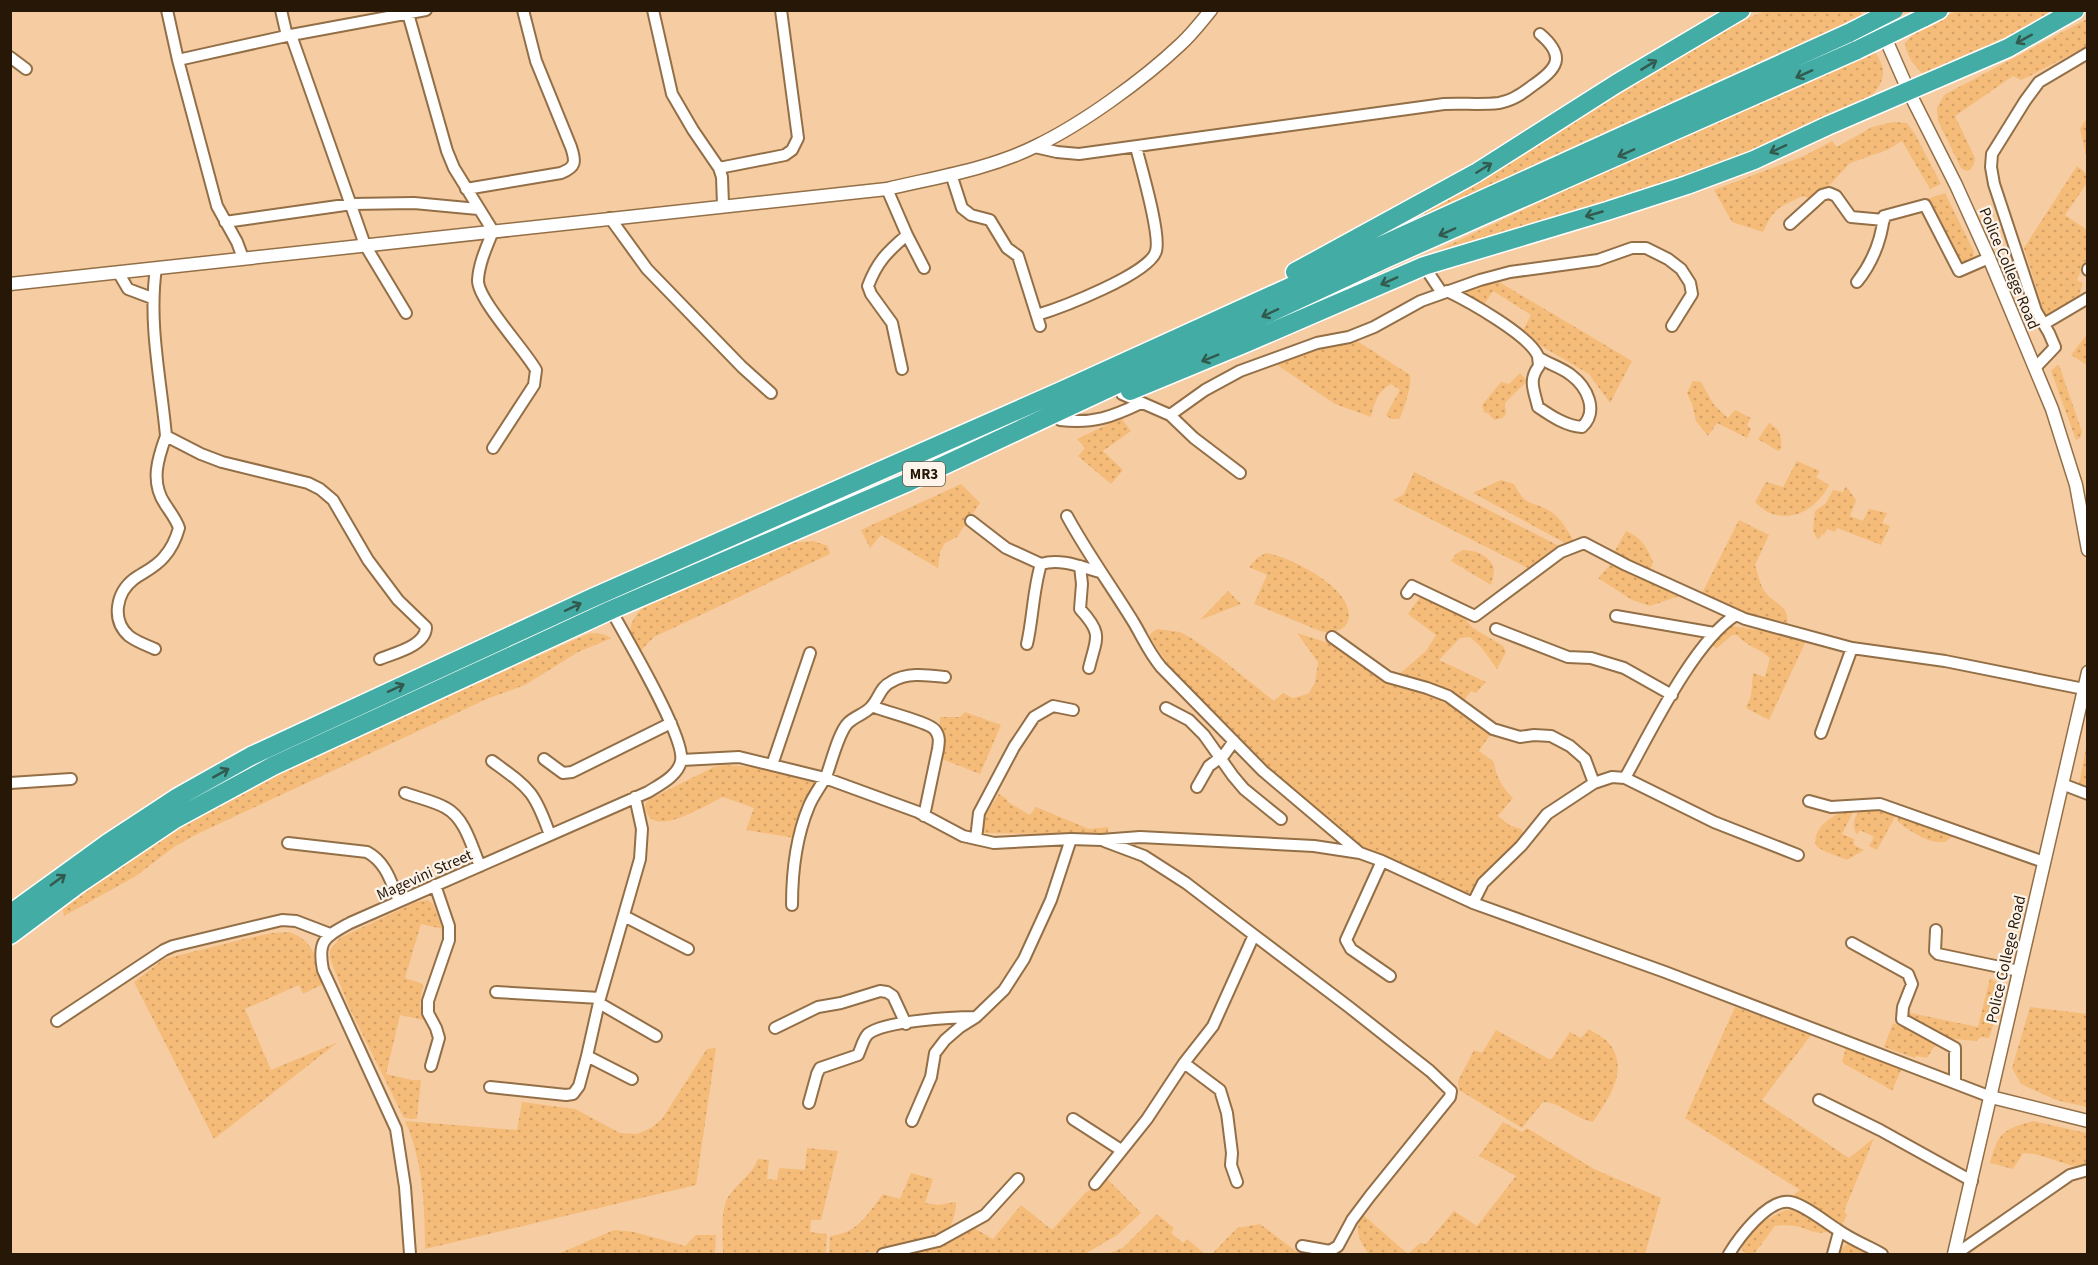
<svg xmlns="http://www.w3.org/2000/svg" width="2098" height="1265" viewBox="0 0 2098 1265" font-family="'Source Sans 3',sans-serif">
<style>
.grass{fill:url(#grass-dots)}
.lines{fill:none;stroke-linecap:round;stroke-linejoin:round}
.minor-casing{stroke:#936f47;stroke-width:14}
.tertiary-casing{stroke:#936f47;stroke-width:15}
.motorway-casing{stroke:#fff;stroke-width:21}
.minor{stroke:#fff;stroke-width:10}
.tertiary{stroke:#fff;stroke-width:12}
.motorway{stroke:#43ada5;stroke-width:18}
.motorway-bridge-casing{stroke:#fff;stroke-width:21;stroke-linecap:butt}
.motorway-bridge{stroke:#43ada5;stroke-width:18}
.oneway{stroke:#335a4e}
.labels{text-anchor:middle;stroke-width:4.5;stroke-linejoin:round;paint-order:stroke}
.shield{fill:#fdf5ec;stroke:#665a4c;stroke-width:1.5}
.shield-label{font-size:15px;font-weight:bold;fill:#261707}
.street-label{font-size:16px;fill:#261707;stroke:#fdf5ec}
</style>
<defs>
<pattern id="grass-dots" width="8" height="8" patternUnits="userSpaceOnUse" patternTransform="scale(1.5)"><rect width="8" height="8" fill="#f5bb79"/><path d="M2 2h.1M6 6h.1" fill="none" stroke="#d2a067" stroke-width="1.8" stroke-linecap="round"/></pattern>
</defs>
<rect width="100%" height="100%" fill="#f6cda2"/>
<path class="grass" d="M1765,11H1860L1862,15L1426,215L1423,212L1549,134L1734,24Z
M1957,11H2060L1934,73H1922C1913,64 1907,57 1905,43L1917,30Z
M2087,19V46L2026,78L2021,80L2013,76L1955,116L1975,158L1974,164L1970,170L1966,171L1961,168L1938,121L1937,108L1944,95Z
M1875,51C1878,57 1882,63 1883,69C1885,92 1858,107 1841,118L1680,180L1436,251L1766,96Z
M2087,118V159L2080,129Z
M1894,122L1907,123L1915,134L1941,184L1930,189L1902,141L1887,150L1850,163L1826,189L1811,199L1803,196C1779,207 1774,208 1763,232L1732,222L1714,190L1804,156L1832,141L1837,147L1872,127Z
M2077,166L2087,174V183L2065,215L2087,230V258L2077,280L2083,283L2079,296L2046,319L2024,248Z
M1945,193L1974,252L1973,259C1966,263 1963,263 1956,259L1928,204L1927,199Z
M1494,279L1632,361L1610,403L1589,374L1521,334L1531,315L1493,291L1483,306L1454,292Z
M2087,334V365L2071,355Z
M1354,339L1410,375C1412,384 1404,411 1399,419H1391L1386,415L1400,390L1391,384C1377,392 1375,402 1371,417L1335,404L1273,362L1297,352Z
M2057,365H2059L2082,432L2080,438L2076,440L2051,371Z
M1520,373L1527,381L1505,403L1506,414L1502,418L1494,420L1489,414L1484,412L1482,405L1501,382L1509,384Z
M1693,381L1701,382L1714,405L1728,418L1735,410L1751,418L1747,425L1751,429L1747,438L1717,423L1708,436L1696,421L1692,404L1687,393Z
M1121,418L1131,431L1103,451L1123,470L1111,484L1078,456L1085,448L1077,439Z
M1769,423C1781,430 1782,436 1781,449L1778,451L1758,439Z
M1797,461L1820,471L1816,477L1829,485C1814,515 1779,528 1755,502L1766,482L1783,487Z
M1414,472L1563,548L1532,570L1393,500L1404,494Z
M1501,480L1514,484C1527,508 1530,500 1550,511C1560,517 1569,532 1574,542L1567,544L1473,493Z
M961,484L980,503L957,537L945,543L940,552L938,568L881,535L870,548L861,530Z
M1846,486L1856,500L1850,516L1863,521L1869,509L1887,513L1882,523L1890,526L1881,545L1837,528L1835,532L1827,529L1824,535L1822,534L1818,540L1813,531L1815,511L1826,503L1833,490L1843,492Z
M1739,520L1769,535L1755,565C1758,573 1760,586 1765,592C1776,606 1790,604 1787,627L1765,622L1700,597Z
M1626,531C1641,537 1647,547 1653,562L1650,571L1613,554Z
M813,541L828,546L830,554L654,637L638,653C626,631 628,621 647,604L789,543Z
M1463,550C1475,550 1493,556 1494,571C1494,575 1492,581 1491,585L1451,561L1456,554Z
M1266,553C1288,556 1333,580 1344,600C1357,622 1343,636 1320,631L1254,604L1267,575L1249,567L1257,558Z
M1612,563L1677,594L1679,596L1650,606L1632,600L1598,578Z
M1228,591L1241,604L1200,620Z
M1422,594L1458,611L1473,628L1503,646L1506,652L1497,669L1481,647L1470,637L1460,638L1439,660L1486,682L1476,693L1471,691L1462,703L1397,676L1426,651L1436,635L1408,614Z
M1732,626L1756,630L1774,631L1806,641L1769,720L1746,708L1751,696L1753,673L1765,677L1770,658C1759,648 1746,646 1737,635H1732L1716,649L1711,642L1726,629Z
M1157,629L1180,632L1191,638L1220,658L1274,701L1283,693L1293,698L1308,694L1315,683L1318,662L1297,633L1338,646L1426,691L1492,732L1479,751L1494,762C1496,777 1502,787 1513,798L1498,816L1509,825L1521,829L1523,833L1521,840L1472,899L1358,847L1264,766L1174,673L1150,638V634Z
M590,633L602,634L612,638L578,652L525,685L489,698L195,835L174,847L136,876L64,916L63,909C130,859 197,814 272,775Z
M965,712L1001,725L980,774L942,759C946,744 939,731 940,717H960Z
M2087,743L2088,787H2087L2079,784Z
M724,765L755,767L818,783L804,804L795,838L746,830L754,808L723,797C705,805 648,843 645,805L648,800L714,767Z
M999,794L1007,799L1008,802L1030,815L1036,807L1089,829L1108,827V835L982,833L981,822Z
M1855,808L1842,834L1854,839V845L1864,850L1847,860L1826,852L1816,846C1811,826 1838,811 1855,808Z
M1860,810L1887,811L1897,813L1877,850L1869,846L1874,837L1860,830L1857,835C1852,826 1853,818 1860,810Z
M1900,815L1955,835L1945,842C1928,844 1910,831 1897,821Z
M428,900L433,904L443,929L421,924L405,978L423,984L420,1004L424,1020L400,1015L386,1074L412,1080H421L417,1119L404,1118L402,1114L349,1007L330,958V950L340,938L416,902Z
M289,932C314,940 318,961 323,984L303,994L299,985L245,1009L271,1070L338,1042L214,1139L134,982L164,959L244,939L272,933Z
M1990,978L2002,986L1995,1020L1989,1038L1981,1037L1976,1041L1943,1038L1908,1021L1906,1012L1978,1027Z
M1735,1007L1811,1035L1762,1100L1849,1158L1874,1138L1844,1211L1847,1215L1840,1228L1788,1199L1800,1190L1685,1118Z
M2030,1007L2087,1014V1107L2056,1100L2021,1084L2012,1068Z
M1893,1023L1932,1039L1936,1044L1927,1058L1916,1056L1915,1058L1884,1047Z
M1589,1029C1596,1034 1607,1039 1611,1046C1629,1072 1607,1100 1593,1122C1574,1118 1560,1102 1543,1102L1522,1128L1459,1090L1458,1081L1474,1050L1482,1053L1496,1030L1551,1060L1570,1032L1581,1038Z
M1846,1047L1902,1068L1892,1091C1875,1079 1858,1073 1842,1062Z
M716,1048L696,1185L425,1249C425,1208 423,1160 405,1121L517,1130L522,1102L575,1109L620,1133L637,1134L651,1128L662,1119L707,1049Z
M2033,1121L2087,1133V1164L2073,1166L2035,1154L2023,1153L2013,1169L1990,1163C1998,1133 2003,1129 2033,1121Z
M1503,1122L1522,1132L1527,1128L1594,1169L1661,1198L1645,1254H1369C1359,1241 1354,1231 1362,1214L1408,1254L1420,1243L1426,1244L1454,1211L1477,1226L1516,1176L1479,1156Z
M807,1148L838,1151L821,1220H811L810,1232L827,1234L826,1254H723C723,1238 720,1212 728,1197C737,1183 752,1175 758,1159L769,1160L767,1179L777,1180L779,1168L805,1170Z
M911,1173L933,1179L925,1203L938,1205L956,1202C956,1212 953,1225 946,1232C925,1252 857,1254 829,1254L830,1236C858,1233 867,1215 883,1194L900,1199Z
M1105,1177L1141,1213L1117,1235L1087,1253L1088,1254H910V1251L972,1227L993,1239L1021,1205L1052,1230L1086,1192L1096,1187Z
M1786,1210H1796L1829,1231C1815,1236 1809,1229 1796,1226C1789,1225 1782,1225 1775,1226L1754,1254H1747L1742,1250C1743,1233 1770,1216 1786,1210Z
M1157,1214L1174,1228L1171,1233L1183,1243L1187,1239L1205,1254H1108L1124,1247Z
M1260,1224L1296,1251L1304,1254H1212L1237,1228Z
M614,1230L634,1232L685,1246L696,1235H716L715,1254H558Z
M1848,1244L1867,1254H1837L1839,1250Z"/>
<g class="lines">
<g class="minor-casing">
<path id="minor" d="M167,10L178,60
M281,10L287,36
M407,10L447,151L454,168L493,231C487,246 479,263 478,280C477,299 525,350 536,370L534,385L493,448
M653,10L672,94L693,130L719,168L722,177L723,205
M10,57L26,69
M1035,147L1057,152L1079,154L1444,104C1462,103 1481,105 1499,103C1512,101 1522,94 1532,86C1557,69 1567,57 1540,34
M719,168L785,155L792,150L798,138L781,10
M951,174L962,208L971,215L990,220L1007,248L1018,256L1040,326
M466,189L561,173C576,167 576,162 571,147L536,61L523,10
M887,189L907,235L924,268
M610,218L647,269L742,367L771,393
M225,222L352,204L414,203L478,209
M1790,224L1822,195L1829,193L1836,196L1851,217L1884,220
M243,258L237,242L217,206L178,60L291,35
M1424,266L1442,293
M156,268C148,324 161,380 166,436L201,454L222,462L308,483L320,489L333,500L368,560L398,600L426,627C426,646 394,653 380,659
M2088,269V270
M118,272L128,289L152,298
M1857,282C1873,262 1881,242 1884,216L1925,205L1959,271L1989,258
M1447,291C1468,301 1529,335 1538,356C1538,357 1539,365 1539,366C1528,380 1534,390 1538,407C1551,416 1566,426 1582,427C1599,411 1587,387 1571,375C1561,367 1548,364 1538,357
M406,313L365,245L291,35L426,10
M1037,315C1060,308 1150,274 1156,251C1161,234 1141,167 1136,147
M2044,324L2088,298
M2035,368L2055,347L2049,333L2036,311L1994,184L1991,167L1992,154L2025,101L2039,82L2088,53
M902,369L892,323L871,294L868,286C877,262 887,252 907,235
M1122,394L1170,415L1194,438L1240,473
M1170,415L1205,390L1240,371L1317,343L1349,337L1374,327L1421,301L1480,280L1510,272L1598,260L1632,248H1646L1668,259L1681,269L1690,283L1692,294L1672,326
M1060,420C1093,424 1112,417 1141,403
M1067,516C1087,553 1112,587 1134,623C1144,640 1148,651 1161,667L1263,771L1360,853
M971,521L1006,548L1041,564
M1080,566L1082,584L1080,609C1104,635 1096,638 1089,668
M1407,593L1412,586L1475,616L1561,552L1584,543L1626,565L1745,619L1852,648L1945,661L2084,689
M1616,616L1714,633
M1496,629L1568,657L1591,658L1624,668L1672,695
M1332,637L1388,677L1427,688L1448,696L1493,729L1520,737L1534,735L1551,736L1570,746L1585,759L1594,783
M1027,644C1033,618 1033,590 1041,564C1061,558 1081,567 1100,572
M155,649C146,645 137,642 129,636C111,620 116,593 134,579C144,572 156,567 164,557C171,549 176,539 179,528C176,519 170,512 165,504C150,482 158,458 166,436
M872,706C885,712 929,722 935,730C940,736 939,742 938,749L924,816
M1166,708L1189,720L1204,735L1233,776L1244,789L1281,819
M1821,733L1852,648
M544,759L563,773L572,772L671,723
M682,760L739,757L825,778L918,812L963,836L994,843L1071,839L1101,840L1140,837L1314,846L1360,853L1382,861L1473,903L1665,972L1991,1097
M492,761C530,789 534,790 550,835
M772,765L810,653
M1625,778L1714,822L1798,855
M10,783L71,779
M2062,784L2088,794
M1197,787L1209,766L1224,755L1234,741
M405,793C418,798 434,801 446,808C465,818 472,847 480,866
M1809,801L1831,807L1880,804L2044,862
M976,839L979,813L1014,747L1034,717L1053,706L1073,710
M1104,841L1144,856L1186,883L1254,935L1213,1026L1184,1063L1220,1090L1227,1113L1232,1153L1231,1165L1237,1182
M288,843L367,852C386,862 391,882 399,901
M1382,861L1346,940L1351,949L1390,976
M1473,903L1483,883L1521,846L1547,814L1594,783L1612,777L1625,778C1650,733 1694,641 1736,615
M792,905C792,872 796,837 809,806C814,794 822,785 827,774C832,760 839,732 848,723C855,716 865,714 871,707C879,699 880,687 891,682C907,672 927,675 945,677
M624,916L688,949
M1936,930L1935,951L1938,954L2019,971
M1254,935L1349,1007L1430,1071L1451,1091L1450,1097L1370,1196L1352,1220L1338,1246L1330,1251L1302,1246
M1852,943L1908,974L1912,984L1903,1007L1902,1019L1955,1048V1083
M496,992L600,998
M599,1003L656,1036
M57,1021L164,950L173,946L282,920L296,921L330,934
M775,1028L818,1007L841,1003L880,991L887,992L893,996L906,1024
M431,1066L439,1038L436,1028L428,1013V1001L449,940V926L435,885
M632,1079L587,1056L600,998L640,859L642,829L635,797
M490,1087L566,1095L573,1094L579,1086L587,1056
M1819,1100L1880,1130L1972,1181
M809,1103L817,1074L820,1068L858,1055C861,1049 863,1039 868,1034C884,1021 954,1017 975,1017
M1073,1119L1121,1150
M912,1121L931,1077L935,1053L945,1040L960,1027L976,1017L1004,990L1024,959L1051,900L1071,839
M1095,1184L1147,1119L1184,1063
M410,1254L405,1187L396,1129L323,970C317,940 325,937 350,923L648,792C659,785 678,776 681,761C686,738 625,636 611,610
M883,1254L938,1241L985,1215L1018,1179
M1729,1254C1738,1239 1768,1198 1790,1202C1805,1205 1825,1222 1838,1230C1852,1240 1868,1246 1882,1254
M1833,1254L1839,1232
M1956,1254L2070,1175L2088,1170"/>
</g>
<g class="tertiary-casing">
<path id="tertiary" d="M1873,10L1909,92L1956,185L1989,258L2052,409L2076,485L2088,550
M10,284L887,189C937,177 990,169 1036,146C1082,124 1143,80 1181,44C1192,34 1201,22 1211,10
M1991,1097L2088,1121
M1954,1254L2088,672"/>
</g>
<g class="motorway-casing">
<path id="motorway" d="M1923,18L1939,10
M1295,272L1476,173L1616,84L1741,10
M1130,391L1246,343L1424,266L1607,211L1687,185L1754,160L1827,126L2008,48L2075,10
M10,914L108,843L178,797L251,756L592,598L1061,391L1849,33
M10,935L77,885L175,819L273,766L611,610L906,483L1387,258L1857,50"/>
</g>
<use href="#minor" class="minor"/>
<use href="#tertiary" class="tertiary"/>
<use href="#motorway" class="motorway"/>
<g class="motorway-bridge-casing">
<path id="motorway-bridge" d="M1849,33L1894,10
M1857,50L1923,18"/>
</g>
<use href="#motorway-bridge" class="motorway-bridge"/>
</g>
<defs><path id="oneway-shaft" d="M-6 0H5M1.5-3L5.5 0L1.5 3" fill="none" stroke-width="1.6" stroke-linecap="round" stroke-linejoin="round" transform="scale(1.5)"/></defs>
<g class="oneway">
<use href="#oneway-shaft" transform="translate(2024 39) rotate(151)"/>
<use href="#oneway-shaft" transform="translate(1649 65) rotate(-31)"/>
<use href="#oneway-shaft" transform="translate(1804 74) rotate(156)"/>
<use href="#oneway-shaft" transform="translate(1778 149) rotate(155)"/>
<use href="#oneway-shaft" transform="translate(1626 153) rotate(156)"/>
<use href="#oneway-shaft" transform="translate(1484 168) rotate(-32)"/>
<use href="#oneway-shaft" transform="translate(1594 214) rotate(164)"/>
<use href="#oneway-shaft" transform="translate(1447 232) rotate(156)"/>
<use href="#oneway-shaft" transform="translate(1389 281) rotate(156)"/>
<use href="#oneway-shaft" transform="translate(1270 313) rotate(155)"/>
<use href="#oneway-shaft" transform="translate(1210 358) rotate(158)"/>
<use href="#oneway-shaft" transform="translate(573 607) rotate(-25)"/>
<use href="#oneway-shaft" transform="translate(396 688) rotate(-25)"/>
<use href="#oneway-shaft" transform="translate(221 773) rotate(-29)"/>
<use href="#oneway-shaft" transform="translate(58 880) rotate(-36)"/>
</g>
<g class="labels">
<rect class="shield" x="903" y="462" width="42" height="24" rx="4.5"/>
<g class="shield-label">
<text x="924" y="479">MR3</text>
</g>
<g class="street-label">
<text transform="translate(2010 268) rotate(67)" y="6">Police College Road</text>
<text transform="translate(424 874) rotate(-24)" y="6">Magevini Street</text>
<text transform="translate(2005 959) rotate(-77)" y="6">Police College Road</text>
</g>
</g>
<rect width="2098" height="1265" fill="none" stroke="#261707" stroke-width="24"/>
</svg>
